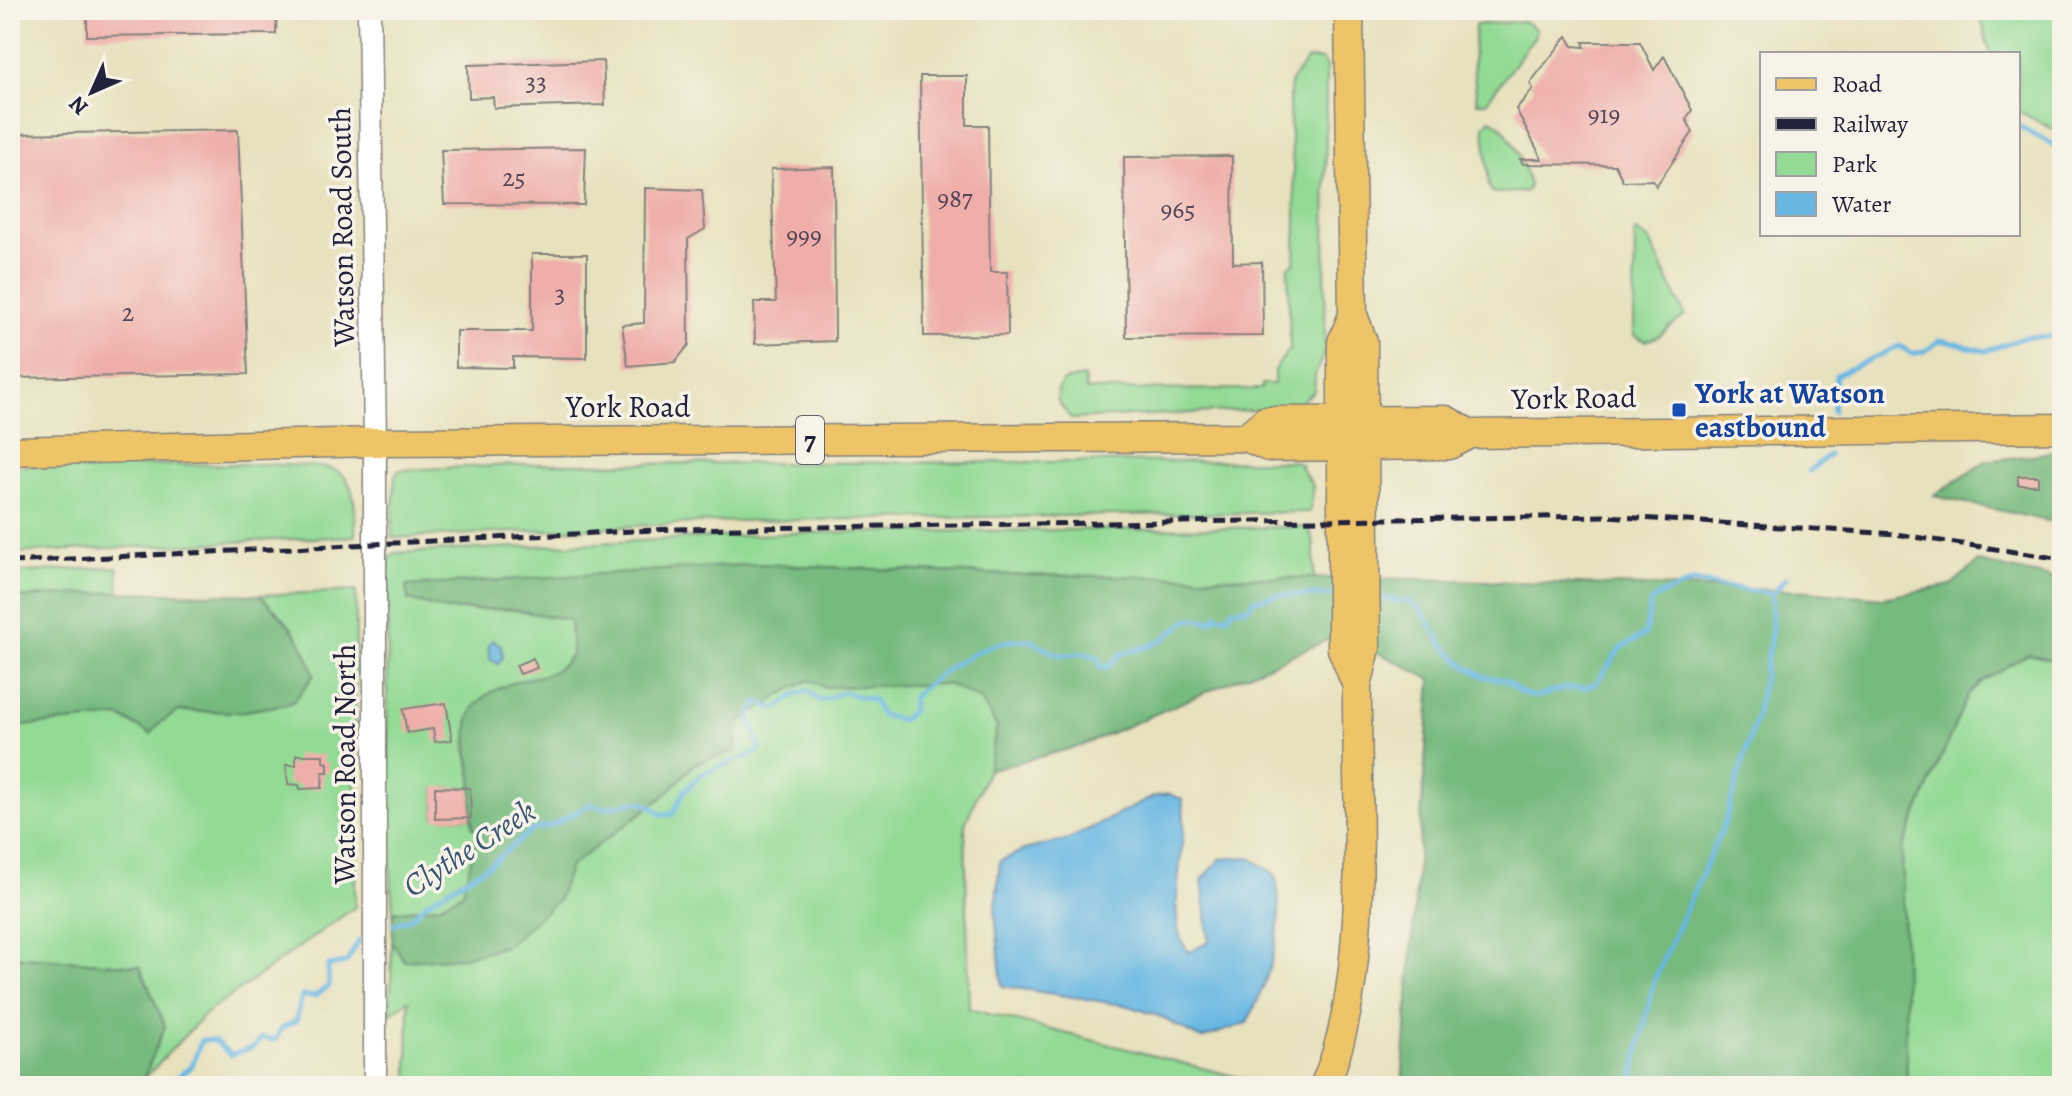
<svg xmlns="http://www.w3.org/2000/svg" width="2072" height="1096" viewBox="0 0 2072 1096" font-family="Alegreya,serif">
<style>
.green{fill:#93da94;stroke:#5a7e68;stroke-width:2}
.forest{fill:#76ba7e;stroke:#4c6e5c;stroke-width:2}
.water{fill:#67b7e2;stroke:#446c8e;stroke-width:2}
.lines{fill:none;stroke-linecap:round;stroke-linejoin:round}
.stream{stroke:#67b7e2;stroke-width:5}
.building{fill:#efaeaa}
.minor-casing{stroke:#85827c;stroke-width:25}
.major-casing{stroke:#85827c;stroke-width:31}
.minor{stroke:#fff;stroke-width:22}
.major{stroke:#eec469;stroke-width:28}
.rail{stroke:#22223b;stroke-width:5;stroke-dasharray:12 6;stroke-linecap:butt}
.transit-dot{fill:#1a4fb4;stroke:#f7f3e8;stroke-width:3}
.labels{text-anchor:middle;stroke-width:7;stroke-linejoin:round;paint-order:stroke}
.number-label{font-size:26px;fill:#554557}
.shield{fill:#f7f3e8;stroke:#62616f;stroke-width:2}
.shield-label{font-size:28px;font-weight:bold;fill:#22223b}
.street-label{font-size:30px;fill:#22223b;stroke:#f7f3e8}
.transit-label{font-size:30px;font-weight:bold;fill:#164399;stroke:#f7f3e8;text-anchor:start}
.water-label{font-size:32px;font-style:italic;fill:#3a5675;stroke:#f7f3e8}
</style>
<rect width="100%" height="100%" fill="#f7f3e8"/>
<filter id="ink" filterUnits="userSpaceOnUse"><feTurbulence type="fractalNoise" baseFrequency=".0125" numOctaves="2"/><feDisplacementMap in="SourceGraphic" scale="16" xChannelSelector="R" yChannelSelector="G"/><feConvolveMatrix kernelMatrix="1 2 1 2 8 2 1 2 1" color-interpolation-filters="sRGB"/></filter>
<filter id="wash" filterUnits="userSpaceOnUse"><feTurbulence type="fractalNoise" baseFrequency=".006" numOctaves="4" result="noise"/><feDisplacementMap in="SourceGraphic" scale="32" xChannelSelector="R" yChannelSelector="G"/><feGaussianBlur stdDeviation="1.8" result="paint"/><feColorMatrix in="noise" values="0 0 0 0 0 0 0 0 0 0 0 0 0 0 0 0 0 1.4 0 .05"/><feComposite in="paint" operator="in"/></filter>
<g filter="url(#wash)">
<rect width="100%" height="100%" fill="#e8e1be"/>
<path class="green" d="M1979,10H2062V134L2018,111V54H1990Z
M1524,21L1536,29L1534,37L1487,101L1477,103L1473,62L1475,25Z
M1308,59L1322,60L1326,65L1325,351L1315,375L1314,391L1293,408L1071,419L1057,400L1058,389L1063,381L1084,377L1086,390L1261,389L1262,384H1274V370L1290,348L1288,267L1295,262L1296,215L1289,107L1291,81Z
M1490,119C1509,126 1526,167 1529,187L1525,192L1493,193L1489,187L1484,126Z
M1635,231L1650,241L1685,315L1659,336L1646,341L1634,336Z
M1295,461L1302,465L1300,467L1313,486L1310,512L737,521L392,538L395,475L400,470L540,464Z
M266,464C335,469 358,455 355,536L10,553V466Z
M1309,527L1314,544V578L1012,575L758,564L625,574L409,600L448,610L509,609L570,620L572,654L557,672L512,683L465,744L473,783L470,788H435V818H471L478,831L463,893L439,906L393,912L387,803L388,567L390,556L395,553L795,533Z
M117,567L119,592L10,598V573Z
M356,591L355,907L204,1015L143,1080L165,1026L140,966L10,956V727L120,717L151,733L161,722L179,711L239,712L287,704L294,701L314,675C305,639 286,620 260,595Z
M2028,654L2062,662V1086H1907L1902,850L1968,694L1981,682Z
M809,680L825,687L948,684L981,700L997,727L988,770L965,824L969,1009L1273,1086H408L409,1000L390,1014L392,943L405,961L558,900L570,866L664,796L695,763L736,751V725L781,694Z"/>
<path class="forest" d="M2062,451V524L1934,496L1986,461Z
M1978,562L2062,580V662L2028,654L1981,682L1968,694L1902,850L1907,1086H1402L1431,679L1341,634L1081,746L988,770L997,727L981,700L948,684L825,687L809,680L781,694L736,725V751L695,763L664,796L570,866L558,900L506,946L464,957L405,961L392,943L393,912L439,906L463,893L478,831L473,828C470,811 474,794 472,778C466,731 456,702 512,683C543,672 550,681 572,654L570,620L509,609L448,610L408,600L406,586L758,564L1012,575L1412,579L1808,591L1883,598L1951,585Z
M119,592L260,595C286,620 305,639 314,675L294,701L287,704L239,712L179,711L161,722L151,734L120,717L10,727V598Z
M10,956L140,966L165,1026L143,1080L133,1086H10Z"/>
<path class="water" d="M493,640L501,645L503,657L498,664L490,659L488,645Z
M1169,794L1182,799C1191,840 1160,927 1190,952L1209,941L1202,880L1220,859L1249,857L1275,874C1287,926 1270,977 1247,1023L1201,1039L1159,1016L1129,1006L1002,986L995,913L1000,861L1024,850L1069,839L1155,796Z"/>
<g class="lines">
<path class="stream" d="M2018,126L2062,149
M1833,411L1836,375L1900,346L1912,354L1925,351L1941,340L1985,351L2026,337L2062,336
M1809,471L1829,455
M1373,597L1411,602L1423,613L1443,645L1464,665L1485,677L1505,680L1520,692L1535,697L1566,688H1586L1597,682L1621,648L1645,634L1651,602L1660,595L1694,582L1772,594L1786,578
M393,925L411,918L426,903L492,863L532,830L553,825L591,804C608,813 622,801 639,802C650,803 654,810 663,815L673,814L684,792L701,774L758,752L760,748L749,717L758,702L776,709L797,694L808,691L820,701L843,692L873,700L881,715L902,720L912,711V698C937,673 994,633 1031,641C1041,644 1047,652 1058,654C1073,657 1087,649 1100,659V668C1112,668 1113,661 1120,654C1162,644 1157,643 1190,619L1212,621L1217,615L1227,617L1234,609L1248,608L1254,600L1278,595H1331
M166,1086L192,1066L201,1040L215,1041L231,1055L254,1047L261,1038L275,1040L282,1028L296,1021L302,996H315L329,986L328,966L346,963L359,941
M1631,1086L1655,978L1724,825L1756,718L1772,630V594"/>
</g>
<g id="blocks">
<path class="building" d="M87,10H277L276,34L87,36Z
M1567,36L1573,46L1585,47L1583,42H1640L1654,70L1664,56L1692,110L1686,119L1693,132L1656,186L1653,180L1623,181L1615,165L1523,164L1520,159H1542L1516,109L1533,89L1530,83Z
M603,61L605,105L494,108L493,97L469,98L468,65Z
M920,76H967V125H988L990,272H1007L1008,335L924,336Z
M238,130L248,374L10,378V250H16L14,134Z
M586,148L584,205L444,204L441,150Z
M1232,156L1233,263L1262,262L1263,336L1126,337L1124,157Z
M834,167L835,341L755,344L754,302H776L771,169Z
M645,188L702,190L705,229L688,239L689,345L675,362L628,366L622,325L644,323Z
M532,254H587V358L513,357V368L456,367V331H532Z
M2018,476H2038V485H2018Z
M533,658L537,668L520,674L516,665Z
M446,703L452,740L435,742L433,729L407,733L403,709Z
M296,755H323V762L328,763V772H323L322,788L300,789L299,785L288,784L286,765H296Z
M435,787L470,788L471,818L435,819Z"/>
</g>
</g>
<g filter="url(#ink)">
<use href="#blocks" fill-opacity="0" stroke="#85827c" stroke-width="2"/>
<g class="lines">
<g class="minor-casing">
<path id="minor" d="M369,10L375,442V1086"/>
</g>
<g class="major-casing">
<path id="major" d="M1353,315L1342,342V649L1357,686
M1246,437L1265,421L1446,420L1470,434
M10,451L375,442L1246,437L1268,447L1449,445L1470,434L2062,428
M1324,1086C1372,981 1356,803 1357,686L1366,648L1363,342L1353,315L1349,10"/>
</g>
<use href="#minor" class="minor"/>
<use href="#major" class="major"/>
<path class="rail" d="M10,562L674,529L1606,516L1895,534L2062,559"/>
</g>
</g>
<rect class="transit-dot" x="1671" y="402" width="16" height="16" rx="4"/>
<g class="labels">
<g class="number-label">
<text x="536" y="90">33</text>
<text x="1604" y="123">919</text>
<text x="514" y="186">25</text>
<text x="955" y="207">987</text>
<text x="1178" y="218">965</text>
<text x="804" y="244">999</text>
<text x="560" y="302">3</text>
<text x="128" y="321">2</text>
</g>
<rect class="shield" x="796" y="416" width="28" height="48" rx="6"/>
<g class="shield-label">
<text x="810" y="450">7</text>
</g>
<g class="street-label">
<text transform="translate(342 227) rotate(-91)" y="10">Watson Road South</text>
<text transform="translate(1574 398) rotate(-1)" y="10">York Road</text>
<text x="628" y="417">York Road</text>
<text transform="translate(345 764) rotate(-90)" y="10">Watson Road North</text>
</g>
<g class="transit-label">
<text x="1695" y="403">York at Watson<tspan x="1695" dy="34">eastbound</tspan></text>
</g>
<g class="water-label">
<text transform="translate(469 848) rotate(-33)" y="11">Clythe Creek</text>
</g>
</g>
<rect width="2072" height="1096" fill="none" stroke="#f7f3e8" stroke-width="40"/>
<rect x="1760" y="52" width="260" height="184" fill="#f7f3e8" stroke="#a29fa3" stroke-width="2"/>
<rect x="1776" y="78" width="40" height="12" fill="#eec469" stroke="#a29fa3" stroke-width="2"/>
<text x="1832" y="92" font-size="24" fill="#22223b">Road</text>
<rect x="1776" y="118" width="40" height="12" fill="#22223b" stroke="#a29fa3" stroke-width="2"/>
<text x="1832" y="132" font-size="24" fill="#22223b">Railway</text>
<rect x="1776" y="152" width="40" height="24" fill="#93da94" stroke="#a29fa3" stroke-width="2"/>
<text x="1832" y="172" font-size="24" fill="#22223b">Park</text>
<rect x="1776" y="192" width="40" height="24" fill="#67b7e2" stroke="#a29fa3" stroke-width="2"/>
<text x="1832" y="212" font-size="24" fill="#22223b">Water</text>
<g transform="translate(92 92) rotate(225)" stroke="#f7f3e8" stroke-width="6" paint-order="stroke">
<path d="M0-6L14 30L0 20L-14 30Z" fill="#22223b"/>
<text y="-12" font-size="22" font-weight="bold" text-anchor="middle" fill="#22223b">N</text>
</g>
</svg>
